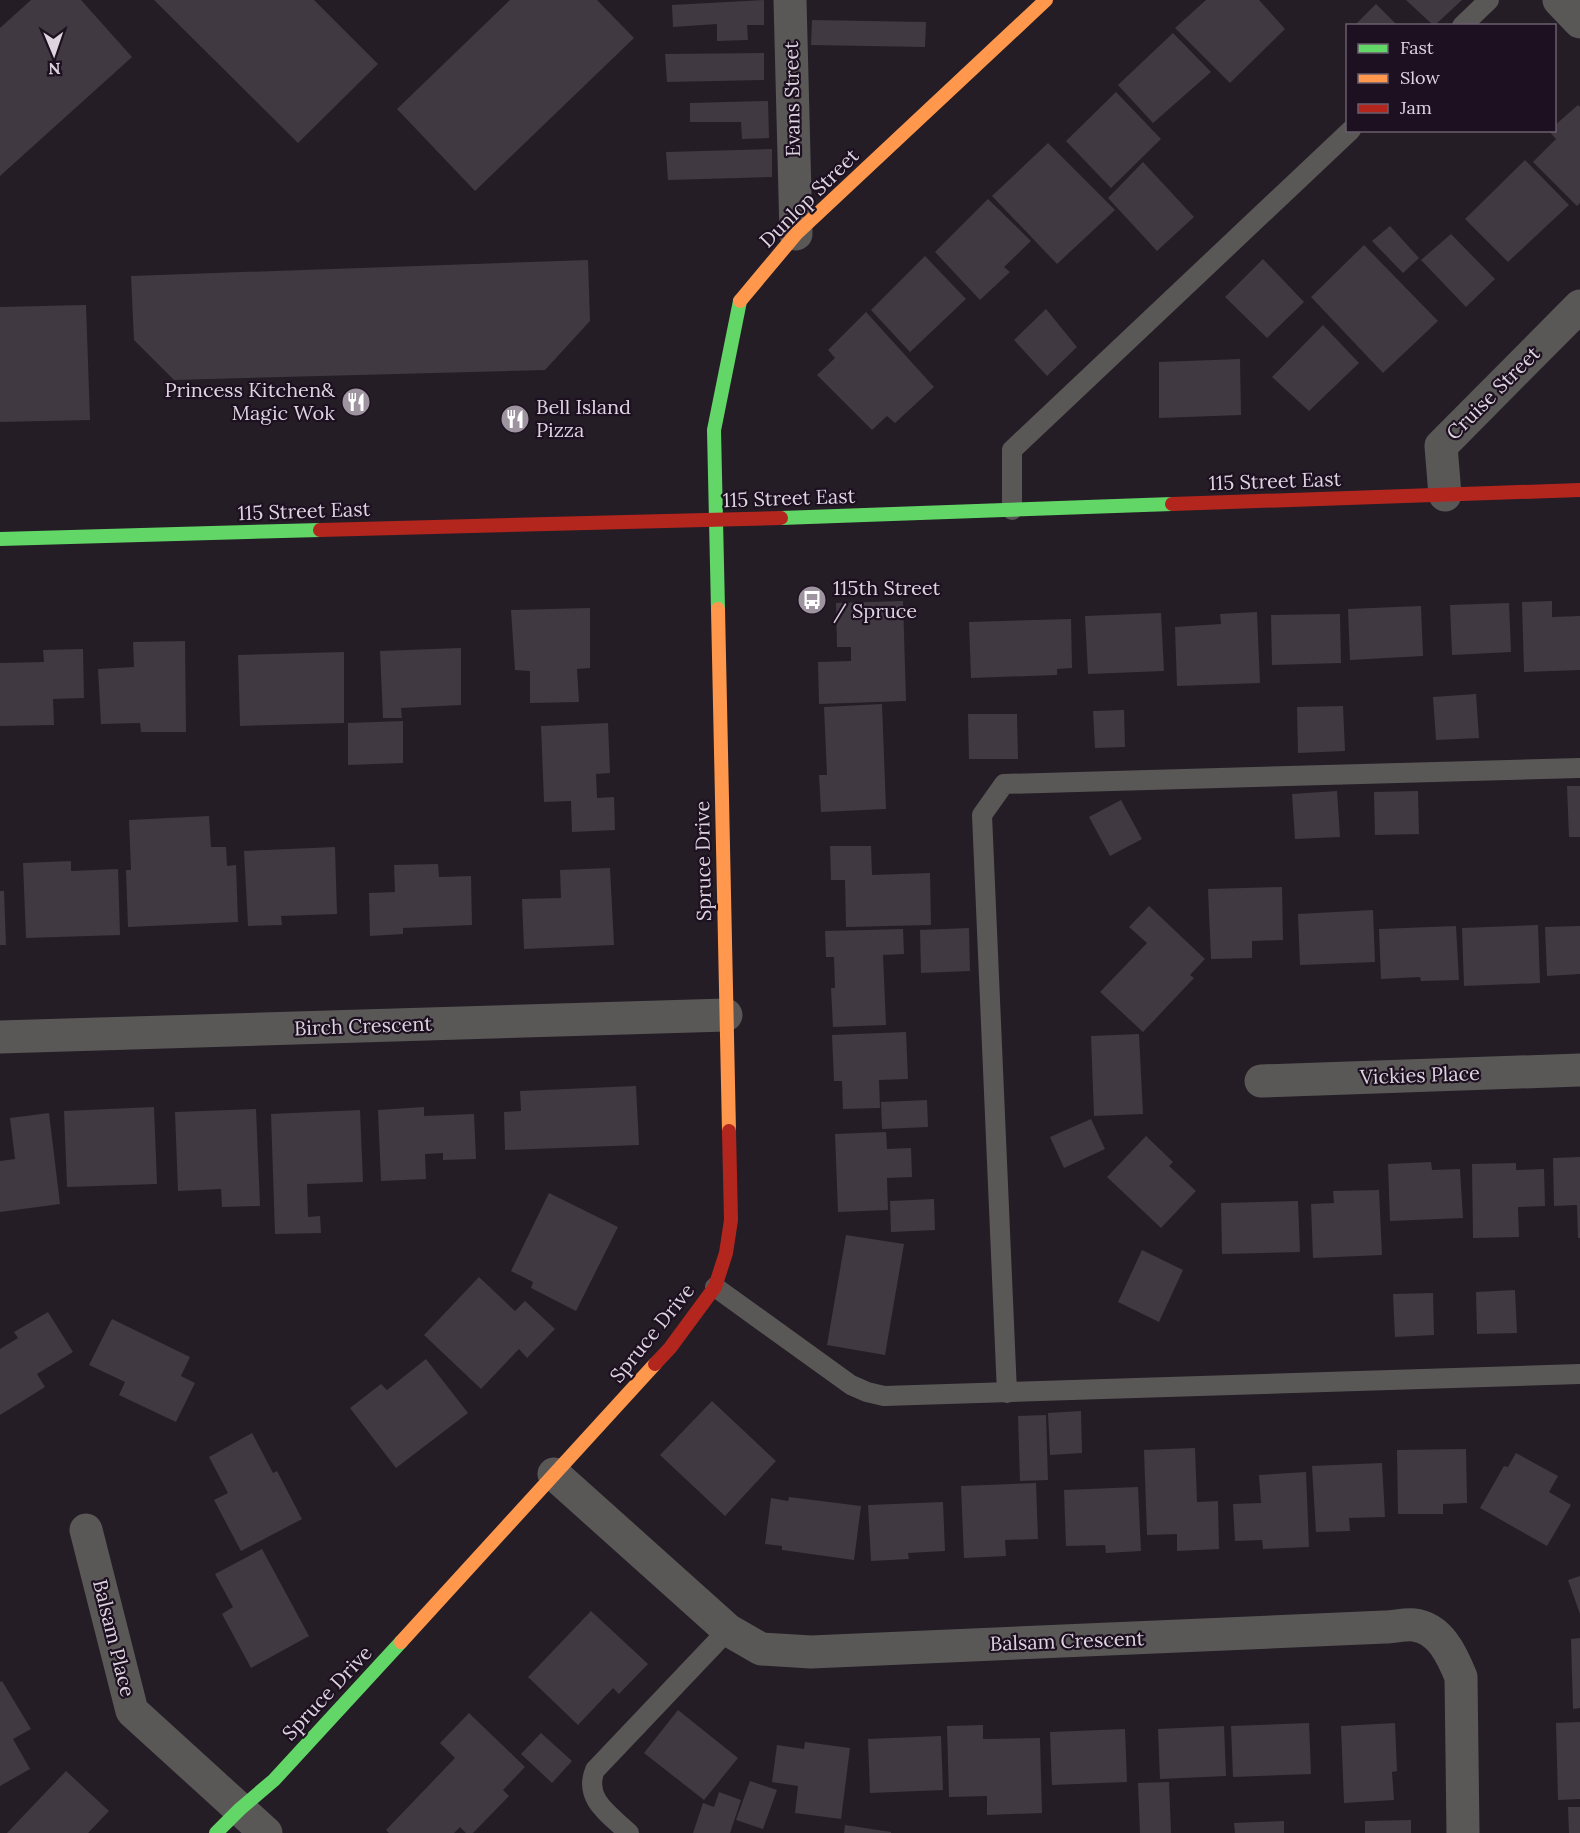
<svg xmlns="http://www.w3.org/2000/svg" width="1580" height="1833" viewBox="0 0 1580 1833" font-family="Lora,serif">
<style>
.building{fill:#403941}
.lines{fill:none;stroke-linecap:round;stroke-linejoin:round}
.lane{stroke:#5a5856;stroke-width:20}
.street{stroke:#5a5856;stroke-width:33}
.fast{stroke:#63d668;stroke-width:14}
.slow{stroke:#ff974d;stroke-width:14}
.jam{stroke:#b3261e;stroke-width:14}
.labels{text-anchor:middle;stroke-width:4.5;stroke-linejoin:round;paint-order:stroke}
.street-label{font-size:20px;fill:#ded4e0;stroke:#1d1020}
.poi-label{font-size:20px;fill:#ded4e0;stroke:#1d1020;text-anchor:start}
</style>
<rect width="100%" height="100%" fill="#241d26"/>
<path class="building" d="M31,0H81L132,57L0,176V28Z
M154,0H314L378,64L298,143Z
M510,0H597L634,38L475,191L397,109Z
M764,0V25H747L748,40L717,41V24L673,27L672,5Z
M1206,0H1259L1285,29L1230,83L1175,28Z
M1406,0H1462L1434,26Z
M1376,4L1398,26H1354Z
M812,20L926,22L925,47L811,45Z
M1173,33L1211,72L1153,123L1118,85Z
M764,53V80L667,82L665,54Z
M1116,92L1161,139L1111,188L1066,141Z
M768,101L769,138L742,139L741,122H690V103Z
M1578,105L1580,107V203L1577,206L1533,162L1556,139L1548,130H1554V126Z
M1048,143L1115,210L1057,264L992,196Z
M772,149V177L668,180L666,152Z
M1525,160L1569,205L1508,262L1465,219Z
M1143,162L1194,217L1157,251L1108,198Z
M988,199L1031,241L1004,267L1010,272L980,300L935,252Z
M1390,226L1419,258L1403,273L1372,241Z
M1451,234L1495,279L1466,307L1421,260Z
M1364,245L1438,321L1383,373L1311,297Z
M925,256L966,299L910,352L871,310Z
M1263,259L1304,302L1267,338L1225,297Z
M588,260L590,321L545,370L174,380L134,340L131,276Z
M86,305L90,420L0,422V307Z
M1046,309L1077,347L1047,376L1014,340Z
M866,312L934,387L895,423L887,416L872,430L817,375L835,358L828,350Z
M1323,325L1359,363L1309,411L1272,377Z
M1240,359L1241,415L1159,418V362Z
M903,601L906,701L819,704L818,662L851,661V647H837L836,603Z
M1552,601V617L1580,616V670L1524,672L1522,602Z
M1509,603L1511,652L1452,655L1450,605Z
M1421,606L1423,656L1350,660L1348,609Z
M590,608V668L577,669L579,702L530,703V671L515,670L511,610Z
M1257,612L1260,683L1177,686L1175,627L1221,624L1220,614Z
M1161,613L1164,671L1088,674L1085,616Z
M1340,614L1341,663L1272,665L1271,615Z
M1071,619L1072,668L1057,669V675L971,678L969,622Z
M185,641L186,732H141L140,723L101,724L98,669L134,667L133,642Z
M461,648V705L401,708L402,718H383L380,651Z
M83,649L84,698L53,699L54,725L0,726V663L44,662L43,650Z
M344,652V723L240,726L238,655Z
M1476,694L1479,738L1436,740L1433,697Z
M882,704L886,809L821,812L819,775H827L824,707Z
M1343,706L1345,751L1298,753L1297,707Z
M1124,710L1125,747L1095,748L1093,711Z
M968,714H1017L1018,759H969Z
M403,721V763L348,765V723Z
M608,723L610,773L596,774L597,798L614,797L615,830L572,832L571,801L544,802L541,726Z
M1567,786H1580V837H1569Z
M1337,791L1340,837L1295,839L1292,794Z
M1418,791L1419,834L1375,835L1374,792Z
M1121,800L1142,839L1110,856L1089,817Z
M209,816L211,847H226L227,866L236,865L238,922L128,927L126,870H131L129,820Z
M830,846H871L872,875L930,873L931,925L846,927L845,880H831Z
M335,847L337,914L281,916L282,925L248,926L244,851Z
M71,861V871L118,869L120,935L26,938L23,863Z
M438,864L439,877L471,876L472,925L403,928V934L370,936L369,893L395,892L394,865Z
M610,868L614,945L524,949L522,899L561,898L560,870Z
M1282,887L1283,940L1252,941V958L1211,959L1208,889Z
M0,891H4L6,945H0Z
M1149,906L1205,959L1190,975L1194,978L1143,1032L1100,992L1147,943L1129,927Z
M1373,910L1375,962L1300,965L1298,914Z
M1538,925L1540,983L1464,986L1462,928Z
M1456,926L1459,980L1421,981L1420,977L1381,979L1379,929Z
M1580,926V974L1547,976L1545,927Z
M969,928L970,971L921,973L920,930Z
M903,929L904,954L883,955L886,1025L833,1027L831,988H835L834,957H826L825,931Z
M906,1032L908,1079L879,1080L880,1108L843,1109L842,1081H834L832,1035Z
M1139,1034L1143,1114L1094,1116L1091,1036Z
M636,1086L639,1145L505,1150L504,1112L521,1111L520,1091Z
M927,1100L928,1127L882,1129L881,1102Z
M154,1107L157,1184L67,1187L64,1111Z
M424,1107V1116L474,1114L476,1159L443,1160V1153L425,1154L426,1179L381,1181L378,1110Z
M256,1109L260,1206L222,1207L221,1189L178,1191L175,1112Z
M360,1110L363,1182L307,1184L308,1217L320,1216L321,1233L275,1234L271,1114Z
M49,1113L60,1204L0,1212V1161L15,1159L10,1118Z
M1091,1119L1105,1149L1064,1168L1050,1137Z
M886,1132L887,1149L911,1148L912,1177L887,1178L888,1210L838,1212L835,1134Z
M1146,1136L1173,1162L1169,1166L1196,1191L1161,1228L1107,1177Z
M1580,1157V1238H1578L1577,1205L1554,1206L1553,1158Z
M1431,1162L1432,1170L1460,1169L1463,1218L1390,1221L1388,1164Z
M1516,1163V1170L1544,1169L1545,1206L1518,1207L1519,1237L1473,1238L1472,1164Z
M1379,1190L1382,1255L1313,1258L1311,1204L1334,1203L1333,1191Z
M549,1193L618,1227L576,1311L531,1288L533,1282L511,1271Z
M934,1199L935,1230L891,1232L890,1201Z
M1298,1201L1300,1252L1222,1254L1221,1203Z
M846,1235L904,1244L885,1355L827,1345Z
M1142,1250L1183,1270L1159,1322L1118,1302Z
M479,1277L515,1311L525,1301L555,1329L527,1358L519,1349L481,1389L424,1335Z
M1515,1290L1517,1333L1477,1334L1476,1292Z
M1433,1293L1434,1335L1395,1337L1393,1294Z
M48,1312L73,1352L37,1374L45,1387L0,1415V1349L18,1338L14,1332Z
M112,1319L190,1357L181,1376L195,1383L176,1422L119,1395L125,1382L89,1365Z
M426,1359L468,1413L396,1468L350,1408L381,1384L387,1390Z
M712,1401L776,1461L725,1516L660,1455Z
M1081,1411L1082,1453L1050,1455L1048,1413Z
M1046,1415L1048,1480L1020,1481L1018,1416Z
M252,1433L273,1473L277,1471L302,1519L241,1551L214,1500L228,1493L209,1457Z
M1195,1448L1197,1502L1218,1501L1219,1549L1177,1551V1534L1147,1535L1144,1450Z
M1466,1449L1467,1503L1443,1504V1514H1398L1397,1450Z
M1516,1453L1558,1476L1549,1492L1571,1505L1547,1546L1480,1508L1504,1466L1508,1467Z
M1382,1463L1385,1517L1349,1518L1350,1531L1316,1532L1312,1466Z
M1306,1472L1309,1547L1263,1549L1262,1540L1235,1541L1233,1504L1261,1503L1259,1475Z
M1036,1483L1038,1539L1005,1540L1006,1556L964,1558L961,1486Z
M1138,1487L1141,1551L1106,1553L1105,1545L1066,1546L1064,1490Z
M789,1497L861,1506L854,1560L782,1550V1546L765,1544L771,1498L788,1501Z
M943,1502L945,1551L908,1553L909,1559L871,1561L868,1505Z
M262,1549L309,1636L251,1668L222,1614L233,1607L215,1574Z
M1580,1576V1614L1568,1580Z
M591,1611L648,1664L619,1694L613,1688L578,1725L528,1677Z
M1580,1638V1708L1573,1709L1571,1639Z
M2,1681L31,1729L13,1739L30,1769L0,1786V1682Z
M678,1710L738,1758L704,1800L644,1753Z
M469,1713L525,1767L503,1790L509,1796L473,1833H466L460,1827L454,1833H389L386,1830L455,1758L440,1743Z
M1580,1722V1799L1558,1800L1556,1723Z
M1309,1723L1311,1774L1233,1777L1231,1726Z
M1395,1723L1397,1771L1392,1772L1394,1800L1344,1803L1341,1726Z
M983,1725V1739L1040,1738L1042,1813L987,1815V1796L949,1797L947,1726Z
M1224,1726L1226,1776L1160,1779L1158,1729Z
M1125,1729L1127,1782L1052,1785L1050,1732Z
M541,1733L572,1761L552,1783L521,1754Z
M941,1736L943,1790L870,1793L868,1739Z
M805,1742L850,1748L841,1819L795,1813L798,1786L772,1782L777,1745L804,1749Z
M66,1771L109,1811L88,1833H7Z
M750,1781L777,1790L763,1829L736,1820Z
M1169,1782L1171,1833H1140L1138,1783Z
M719,1792L741,1800L730,1833H693L703,1803L714,1807Z
M1568,1807H1580V1833H1569Z
M1411,1820V1833H1365V1821Z
M1284,1821V1833H1235L1234,1823Z
M845,1825L891,1832V1833H844Z"/>
<g class="lines">
<path class="lane" d="M1462,26L1489,0
M1012,510V450L1351,130
M715,1287L851,1385L867,1392L884,1396L1580,1374
M1007,1393L982,815L1004,784L1580,768
M629,1833C610,1815 583,1799 595,1770L728,1630"/>
<path class="street" d="M790,0L796,234
M1559,0L1580,22
M1445,495L1441,446L1580,306
M0,1037L726,1015
M1261,1081L1580,1070
M554,1474L728,1630L761,1649L811,1652L1385,1627C1394,1627 1405,1624 1414,1625C1440,1628 1452,1655 1461,1677L1463,1833
M86,1530L132,1711L266,1833"/>
<path class="fast" d="M781,518L1172,504
M0,539L320,530
M718,609L714,430L740,301
M216,1833L240,1809L274,1780L401,1642"/>
<path class="slow" d="M740,301L796,234L1046,0
M718,609L729,1131
M401,1642L655,1364"/>
<path class="jam" d="M1172,504L1580,490
M320,530L781,518
M655,1364L670,1348L715,1287L726,1253L731,1220L729,1131"/>
</g>
<defs>
<g id="restaurant-disc" transform="scale(1.5)"><circle r="9.5" fill="#9d949f" stroke="#1d1020"/><path d="M-5-6h1v4h1v-4h1v4h1v-4h1v5L-1.5 .5V6h-2V.5L-5-1ZM5-6V6H3V1.5H1.5Q1.5-4 5-6Z" fill="#fff"/></g>
<g id="bus-disc" transform="scale(1.5)"><circle r="9.5" fill="#9d949f" stroke="#1d1020"/><path d="M-5-6H5V4H4V6H2V4H-2V6H-4V4H-5ZM-3.5-4V0h7V-4ZM-3.5 1.2v1.5H-2V1.2ZM2 1.2v1.5H3.5V1.2Z" fill="#fff"/></g>
</defs>
<g fill-rule="evenodd">
<use href="#restaurant-disc" x="356" y="402"/>
<use href="#restaurant-disc" x="515" y="419"/>
<use href="#bus-disc" x="812" y="600"/>
</g>
<g class="labels">
<g class="street-label">
<text transform="translate(792 99) rotate(-91)" y="7">Evans Street</text>
<text transform="translate(809 198) rotate(-45)" y="7">Dunlop Street</text>
<text transform="translate(1493 393) rotate(-45)" y="7">Cruise Street</text>
<text transform="translate(1275 481) rotate(-2)" y="7">115 Street East</text>
<text transform="translate(789 498) rotate(-2)" y="7">115 Street East</text>
<text transform="translate(304 511) rotate(-2)" y="7">115 Street East</text>
<text transform="translate(703 861) rotate(-91)" y="7">Spruce Drive</text>
<text transform="translate(363 1026) rotate(-2)" y="7">Birch Crescent</text>
<text transform="translate(1420 1075) rotate(-2)" y="7">Vickies Place</text>
<text transform="translate(652 1333) rotate(-51)" y="7">Spruce Drive</text>
<text transform="translate(114 1638) rotate(76)" y="7">Balsam Place</text>
<text transform="translate(1067 1641) rotate(-2)" y="7">Balsam Crescent</text>
<text transform="translate(327 1693) rotate(-47)" y="7">Spruce Drive</text>
</g>
<g class="poi-label">
<text x="335" y="397" text-anchor="end">Princess Kitchen&amp;<tspan x="335" dy="23">Magic Wok</tspan></text>
<text x="536" y="414">Bell Island<tspan x="536" dy="23">Pizza</tspan></text>
<text x="833" y="595">115th Street<tspan x="833" dy="23">/ Spruce</tspan></text>
</g>
</g>
<rect x="1346" y="24" width="210" height="108" fill="#1d1020" stroke="#6a5e6d" stroke-width="1.5"/>
<rect x="1358" y="44" width="30" height="9" fill="#63d668" stroke="#6a5e6d" stroke-width="1.5"/>
<text x="1400" y="54" font-size="18" fill="#ded4e0">Fast</text>
<rect x="1358" y="74" width="30" height="9" fill="#ff974d" stroke="#6a5e6d" stroke-width="1.5"/>
<text x="1400" y="84" font-size="18" fill="#ded4e0">Slow</text>
<rect x="1358" y="104" width="30" height="9" fill="#b3261e" stroke="#6a5e6d" stroke-width="1.5"/>
<text x="1400" y="114" font-size="18" fill="#ded4e0">Jam</text>
<g transform="translate(54 54) rotate(178)" stroke="#1d1020" stroke-width="4.5" paint-order="stroke">
<path d="M0-4.5L10 22L0 15L-10 22Z" fill="#ded4e0"/>
<text y="-9" font-size="16" font-weight="bold" text-anchor="middle" fill="#ded4e0">N</text>
</g>
</svg>
